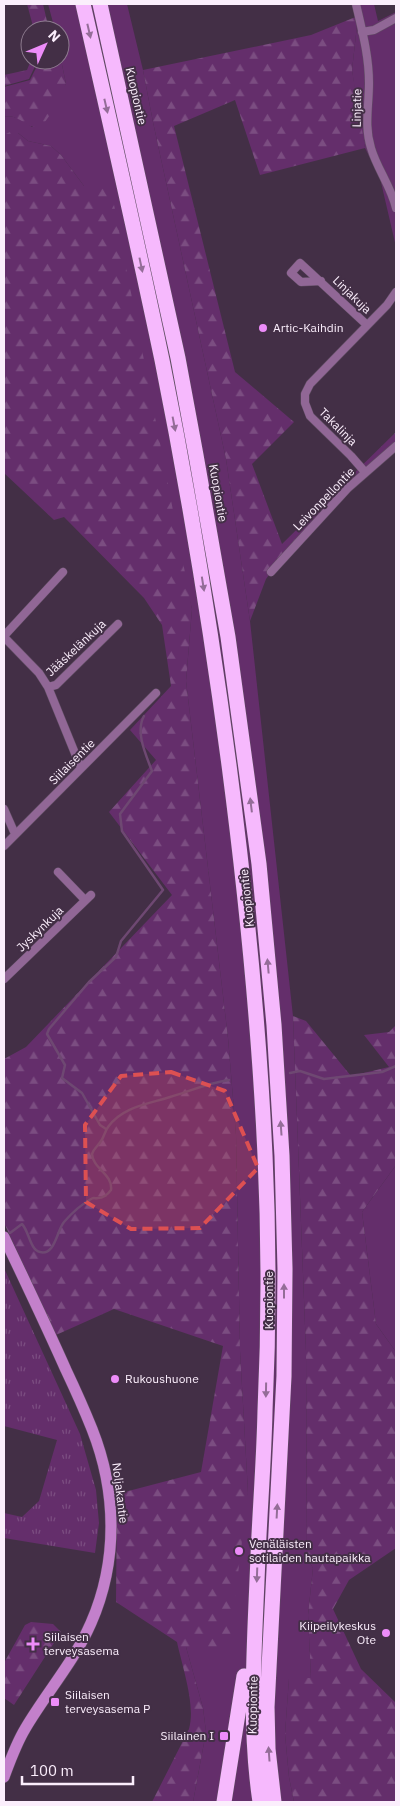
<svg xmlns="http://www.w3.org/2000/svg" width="400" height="1806" viewBox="0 0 400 1806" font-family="'IBM Plex Sans',sans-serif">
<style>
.grass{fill:#642e6b}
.forest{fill:url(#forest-firs)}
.park{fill:url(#park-tufts)}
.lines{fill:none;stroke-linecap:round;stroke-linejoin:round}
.stream{stroke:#6e4872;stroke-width:2.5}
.street-casing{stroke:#604e63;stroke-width:9}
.secondary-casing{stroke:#604e63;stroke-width:12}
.highway-casing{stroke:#604e63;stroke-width:16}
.street{stroke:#916796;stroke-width:8}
.secondary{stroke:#c380cb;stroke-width:11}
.highway{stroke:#f6b9fd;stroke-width:15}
.oneway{fill:#946d98}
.marked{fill:#dd5052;fill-opacity:0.2;stroke:#dd5052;stroke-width:4;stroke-dasharray:10 6;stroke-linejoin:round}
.poi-dot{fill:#ed8cf9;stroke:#432f46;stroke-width:2}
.labels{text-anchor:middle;stroke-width:4;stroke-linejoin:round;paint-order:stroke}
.street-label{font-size:12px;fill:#fbeefc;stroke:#432f46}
.poi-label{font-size:12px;fill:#fbeefc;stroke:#432f46;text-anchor:start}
</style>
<defs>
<pattern id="forest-firs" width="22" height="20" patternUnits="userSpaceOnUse" patternTransform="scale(1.25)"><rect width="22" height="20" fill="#642e6b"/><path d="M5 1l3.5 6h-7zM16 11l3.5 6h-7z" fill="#7b4d81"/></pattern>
<pattern id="park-tufts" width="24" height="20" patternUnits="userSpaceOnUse" patternTransform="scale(1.25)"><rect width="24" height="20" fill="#642e6b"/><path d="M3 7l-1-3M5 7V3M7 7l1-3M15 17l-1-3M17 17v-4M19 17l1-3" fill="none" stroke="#7b4d81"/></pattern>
</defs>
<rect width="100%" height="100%" fill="#432f46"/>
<path class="grass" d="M48,4H127L143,70L153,122L226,459L250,621L293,1016L306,1351L307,1558L313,1568L308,1615L311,1678L289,1679L285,1734L289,1777L294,1802H193L206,1732L203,1708L186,1647L248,1493L240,1351L236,1135L228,1038L186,681L192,609L84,186L61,155L51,146L28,141L18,133L4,135V117C13,114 24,121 32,127L66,84L60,55V30H55Z
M355,4H374L378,21L396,12V247L380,178L365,148L360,127L352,70L358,16Z
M396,1165V1352L376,1324L362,1212Z"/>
<path class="forest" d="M27,4H43L49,30H34Z
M358,16L352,70L365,148L260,175L235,100L174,126L235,372L294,422L252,464L282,544L396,432V446L365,472L271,572L266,579L250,621L226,459L153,122L143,70L311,35Z
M60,55L66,84L52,112L42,126C39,126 34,127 30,126C22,122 14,114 4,117V87L30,80L40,60H60Z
M31,60H38L29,79L4,86V75L27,70Z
M12,131L18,133L28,141L51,146L61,155L84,186L111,189L192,609L186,681L228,1038L236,1135L240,1351L248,1493L229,1647H186L203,1708L206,1732L193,1802H152L189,1729C196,1705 182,1666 177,1642L116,1602L117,1494L201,1472L223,1346L114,1309L56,1335L4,1223V1059L26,1047L172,895L109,812L156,760L130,730L171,686L162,625L144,598L64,517L54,520L4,473V135Z
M293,1016L306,1021L351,1076L389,1067L364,1035L389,1032L396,1025V1165L362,1212L376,1324L396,1352V1548L349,1580L333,1609L361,1669L396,1703V1802H294L289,1777L285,1734L289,1678H311L308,1615L313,1568L307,1558L306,1351Z
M31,1622L53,1624L61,1632L14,1705L4,1698V1663L25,1625Z"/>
<path class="park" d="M4,1268L80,1434L96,1490L99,1523L95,1553L4,1538V1513L22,1517L39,1501L57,1440L4,1426Z"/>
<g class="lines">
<path class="stream" d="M290,1073L300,1071L324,1079L382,1072L396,1066
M106,1129L100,1125L82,1093L62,1078L65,1065L47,1034L49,1029L89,982L116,957L121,941L163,890L122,831L120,814L152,771C146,755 135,732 144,716
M10,1233L22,1224C29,1231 30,1250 40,1252C55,1256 57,1230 64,1222C71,1214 82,1204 91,1199C95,1197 94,1199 98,1198C103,1198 108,1194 111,1190C113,1174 93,1169 92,1154C94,1148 98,1146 101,1141C104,1137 105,1131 108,1127C122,1107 148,1104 170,1097C190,1091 208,1083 229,1080"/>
<g class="street-casing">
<path id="street" d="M356,4C362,30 369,56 369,83C369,106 364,126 371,148C377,169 391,186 396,208
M362,32L374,30L396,18
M321,281L301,282L291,273L300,263L367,325
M365,472L351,456L310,416L305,403V394L310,384L387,305L396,292
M271,572L348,488L396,446
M4,636L63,572
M4,637L39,673L48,687L81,768
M48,687L56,685L118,624
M4,809L15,834
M4,846L156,693
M58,872L85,900
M4,979L91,895"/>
</g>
<g class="secondary-casing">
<path id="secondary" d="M4,1237C25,1281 46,1325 66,1370C75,1389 84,1409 92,1429C117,1492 118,1561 91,1623C74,1662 46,1693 25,1729C16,1744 10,1761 4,1777"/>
</g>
<g class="highway-casing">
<path id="highway" d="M83,4C110,122 137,241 162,360C189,494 211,629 229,765C246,895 259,1025 265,1155C269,1240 269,1326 265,1411C264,1459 260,1508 258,1556C255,1639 248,1721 260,1802
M100,4L178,358L196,455L228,637L259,864L274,1025L282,1156L285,1269L284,1376L267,1707L268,1749L274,1802
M224,1802L244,1676"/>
</g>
<use href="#street" class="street"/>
<use href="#secondary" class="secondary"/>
<use href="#highway" class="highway"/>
</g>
<defs><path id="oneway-solid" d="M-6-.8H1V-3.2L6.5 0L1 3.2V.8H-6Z" transform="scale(1.25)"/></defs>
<g class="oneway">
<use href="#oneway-solid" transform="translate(89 31) rotate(77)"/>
<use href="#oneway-solid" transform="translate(106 106) rotate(77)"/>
<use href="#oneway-solid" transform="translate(141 265) rotate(78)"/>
<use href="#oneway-solid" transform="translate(174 424) rotate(79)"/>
<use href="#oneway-solid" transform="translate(203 584) rotate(81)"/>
<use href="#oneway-solid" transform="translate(251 805) rotate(-97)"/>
<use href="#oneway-solid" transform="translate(268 966) rotate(-95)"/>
<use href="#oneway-solid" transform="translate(281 1128) rotate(-94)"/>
<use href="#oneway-solid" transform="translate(284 1291) rotate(-90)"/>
<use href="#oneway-solid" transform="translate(266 1390) rotate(91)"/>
<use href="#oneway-solid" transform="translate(277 1511) rotate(-87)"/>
<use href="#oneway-solid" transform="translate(257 1575) rotate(92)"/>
<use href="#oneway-solid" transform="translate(269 1754) rotate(-94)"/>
</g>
<path class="marked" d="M171,1072L225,1091L258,1168L200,1228L131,1229L86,1202L85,1125L121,1076Z"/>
<g class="poi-dot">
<circle cx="263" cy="328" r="5"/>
<circle cx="115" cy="1379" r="5"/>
<circle cx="239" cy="1551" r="5"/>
<circle cx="386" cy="1633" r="5"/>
<path d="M30.5 1636.5h5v5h5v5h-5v5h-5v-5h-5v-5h5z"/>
<rect x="50" y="1697" width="10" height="10" rx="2.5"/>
<rect x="219" y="1731" width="10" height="10" rx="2.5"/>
</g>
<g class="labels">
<g class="street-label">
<text transform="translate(136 96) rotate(77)" y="4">Kuopiontie</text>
<text transform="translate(357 108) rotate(-89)" y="4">Linjatie</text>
<text transform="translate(352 295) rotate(44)" y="4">Linjakuja</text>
<text transform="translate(338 427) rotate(45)" y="4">Takalinja</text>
<text transform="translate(218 493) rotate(80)" y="4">Kuopiontie</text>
<text transform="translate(324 499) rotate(-46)" y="4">Leivonpellontie</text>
<text transform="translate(76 648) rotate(-43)" y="4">Jääskelänkuja</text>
<text transform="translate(72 762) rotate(-45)" y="4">Siilaisentie</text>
<text transform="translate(247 898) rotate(-96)" y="4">Kuopiontie</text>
<text transform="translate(40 929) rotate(-44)" y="4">Jyskynkuja</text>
<text transform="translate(269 1300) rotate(-90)" y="4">Kuopiontie</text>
<text transform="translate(120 1493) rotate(83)" y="4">Noljakantie</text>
<text transform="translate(253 1705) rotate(-89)" y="4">Kuopiontie</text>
</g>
<g class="poi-label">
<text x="273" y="332">Artic-Kaihdin</text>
<text x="125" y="1383">Rukoushuone</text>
<text x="249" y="1548">Venäläisten<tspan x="249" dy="14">sotilaiden hautapaikka</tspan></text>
<text x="376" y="1630" text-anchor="end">Kiipeilykeskus<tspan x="376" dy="14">Ote</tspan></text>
<text x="44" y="1641">Siilaisen<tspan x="44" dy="14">terveysasema</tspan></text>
<text x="65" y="1699">Siilaisen<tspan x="65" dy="14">terveysasema P</tspan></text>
<text x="214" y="1740" text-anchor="end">Siilainen I</text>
</g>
</g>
<rect width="400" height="1806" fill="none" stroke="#fbeefc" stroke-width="10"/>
<g transform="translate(45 45) rotate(46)"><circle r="24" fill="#432f46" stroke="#8d7b8f"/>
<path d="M0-4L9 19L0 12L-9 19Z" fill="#ed8cf9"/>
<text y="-8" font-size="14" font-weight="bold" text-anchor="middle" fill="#fbeefc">N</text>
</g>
<path d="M22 1776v8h111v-8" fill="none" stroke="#fbeefc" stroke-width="2.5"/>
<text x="30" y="1776" font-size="15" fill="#fbeefc" stroke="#432f46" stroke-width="4" paint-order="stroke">100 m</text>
</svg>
